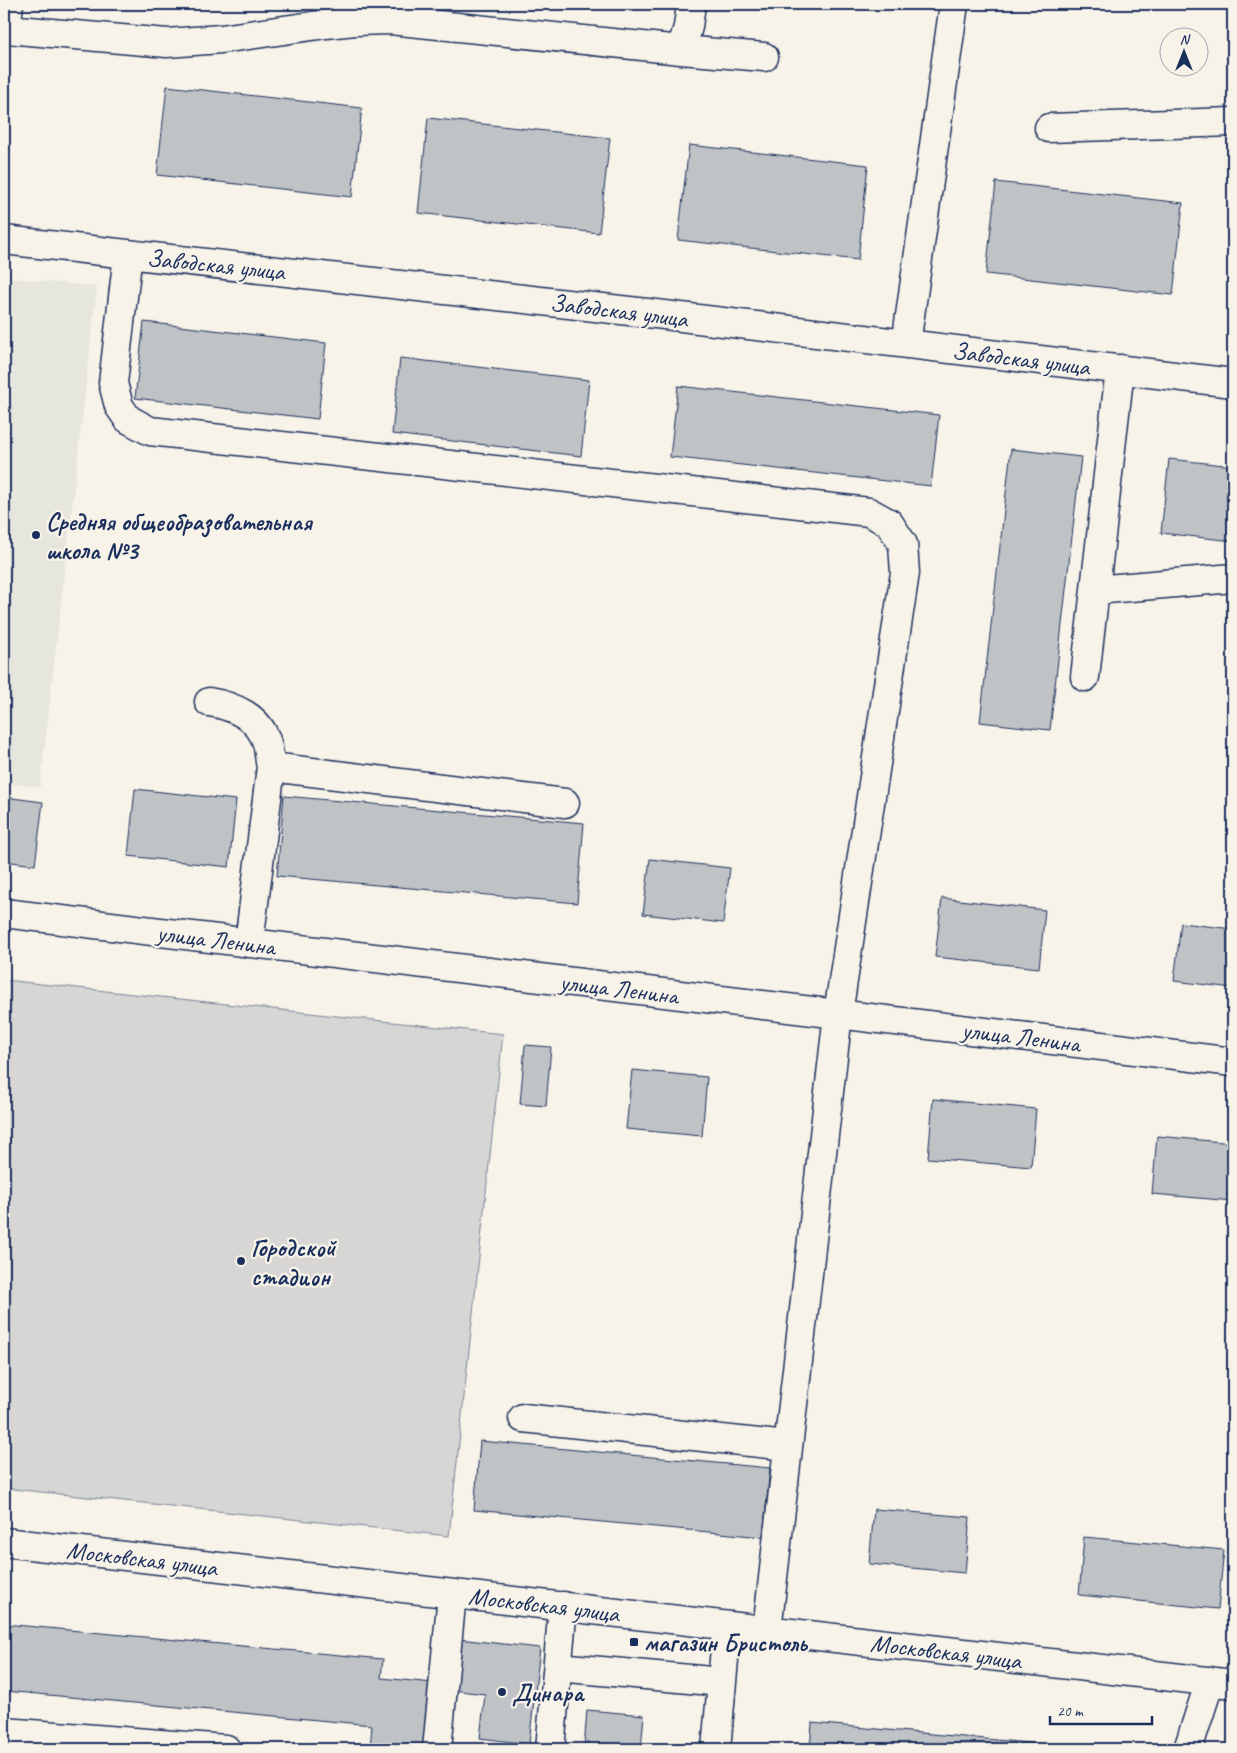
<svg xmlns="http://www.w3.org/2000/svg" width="1237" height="1753" viewBox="0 0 1237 1753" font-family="Caveat,sans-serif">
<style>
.built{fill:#e6e5de}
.green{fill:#d7d6d4;stroke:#798299}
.building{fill:#c0c3c5;stroke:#1b2f5e}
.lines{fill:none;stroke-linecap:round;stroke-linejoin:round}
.minor-casing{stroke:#1b2f5e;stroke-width:31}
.minor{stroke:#f7f3e8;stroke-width:28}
.poi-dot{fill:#1b2f5e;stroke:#f7f3e8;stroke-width:2}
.labels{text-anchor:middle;stroke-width:4.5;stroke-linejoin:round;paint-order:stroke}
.street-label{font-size:25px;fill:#1b2f5e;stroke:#f7f3e8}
.poi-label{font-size:25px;font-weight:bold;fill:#1b2f5e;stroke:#f7f3e8;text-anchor:start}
</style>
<rect width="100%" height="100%" fill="#f7f3e8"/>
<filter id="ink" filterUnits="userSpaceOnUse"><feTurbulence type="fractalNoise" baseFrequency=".02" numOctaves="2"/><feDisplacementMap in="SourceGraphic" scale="10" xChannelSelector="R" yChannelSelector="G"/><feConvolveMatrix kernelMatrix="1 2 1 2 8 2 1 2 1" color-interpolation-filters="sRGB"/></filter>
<g filter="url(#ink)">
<path class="built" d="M4,277L97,287L40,787L4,783Z"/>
<path class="green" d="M4,980L503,1034L449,1536L4,1488Z"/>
<path class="building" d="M167,86L362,108L352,197L157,175Z
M428,118L610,138L599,233L418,213Z
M689,145L868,165L858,260L678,240Z
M996,182L1183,203L1173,295L986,274Z
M144,322L326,343L318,419L135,398Z
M400,358L589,380L581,456L392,434Z
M678,386L939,415L931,486L670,457Z
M1011,449L1081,457L1050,730L980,722Z
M1169,459L1233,466V541L1161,533Z
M135,789L236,800L229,867L128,856Z
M284,796L584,823L577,903L277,876Z
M4,797L43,802L35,865L4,861Z
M650,859L730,868L723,923L643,914Z
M942,898L1045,910L1039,968L935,957Z
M1181,923L1233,929V988L1174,981Z
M525,1045L551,1047L546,1106L520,1104Z
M632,1070L707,1077L702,1136L626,1129Z
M933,1099L1036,1109L1031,1167L928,1158Z
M1157,1136L1233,1143V1201L1152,1194Z
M480,1441L770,1468L763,1537L474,1510Z
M874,1509L970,1517L965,1573L869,1564Z
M1084,1537L1224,1550L1218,1609L1079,1595Z
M4,1624L383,1659L381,1678L434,1683L428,1749L370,1748L372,1725L5,1691L4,1702Z
M458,1639L540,1648L529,1744L480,1738L485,1694L452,1690Z
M587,1710L644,1715L641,1749H584Z
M812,1723L1094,1749H810Z"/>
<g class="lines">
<g class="minor-casing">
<path id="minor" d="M4,29H6L9,4
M6,29L167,43L221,39L326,24L355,21L390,20L681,50L764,57
M681,50L688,27L691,4
M1049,128L1233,122
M4,240L656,314L1233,383
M128,254L113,383L119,406L128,419L150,431L869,512L889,523L903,544L905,573L838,1014L767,1630
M906,344L954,4
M1095,590L1233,578
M1085,677L1120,369
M209,702C234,706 259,717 267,743C269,750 269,759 271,767L249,943
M271,767L565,803
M4,913L1233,1062
M523,1418L788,1446
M4,1542L1233,1684
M558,1667L722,1682L727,1626
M4,1732L226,1749
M437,1749L452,1594
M550,1749L563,1606
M716,1749L722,1682
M1188,1749L1210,1681"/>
</g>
<use href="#minor" class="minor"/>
</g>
</g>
<g class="poi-dot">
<circle cx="36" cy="535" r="5"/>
<circle cx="241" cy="1261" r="5"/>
<rect x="629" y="1637" width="10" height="10" rx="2.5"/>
<circle cx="502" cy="1692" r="5"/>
</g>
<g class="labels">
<g class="street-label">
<text transform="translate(216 264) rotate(6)" y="9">Заводская улица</text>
<text transform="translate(619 310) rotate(7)" y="9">Заводская улица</text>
<text transform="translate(1021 358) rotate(7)" y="9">Заводская улица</text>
<text transform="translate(216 939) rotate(7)" y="9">улица Ленина</text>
<text transform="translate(619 988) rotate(7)" y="9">улица Ленина</text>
<text transform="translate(1021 1036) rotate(7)" y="9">улица Ленина</text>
<text transform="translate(142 1558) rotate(7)" y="9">Московская улица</text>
<text transform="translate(544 1604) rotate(7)" y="9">Московская улица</text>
<text transform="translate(946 1651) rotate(7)" y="9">Московская улица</text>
</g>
<g class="poi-label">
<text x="46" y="530">Cредняя общеобразовательная<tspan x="46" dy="29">школа №3</tspan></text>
<text x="251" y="1256">Городской<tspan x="251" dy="29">стадион</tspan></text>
<text x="644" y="1651">магазин Бристоль</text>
<text x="512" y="1701">Динара</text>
</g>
</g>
<rect width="1237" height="1753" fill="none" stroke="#f7f3e8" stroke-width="20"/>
<rect x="10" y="10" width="1217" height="1733" fill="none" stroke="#1b2f5e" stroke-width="2" filter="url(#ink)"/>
<g transform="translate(1184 52)"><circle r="24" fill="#f7f3e8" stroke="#9fa5b1"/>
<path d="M0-4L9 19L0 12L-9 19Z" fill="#1b2f5e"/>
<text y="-8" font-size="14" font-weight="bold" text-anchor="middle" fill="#1b2f5e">N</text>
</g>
<path d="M1050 1716v8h102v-8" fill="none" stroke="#1b2f5e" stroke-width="2.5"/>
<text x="1057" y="1716" font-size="15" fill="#1b2f5e" stroke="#f7f3e8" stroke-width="4" paint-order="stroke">20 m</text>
</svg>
